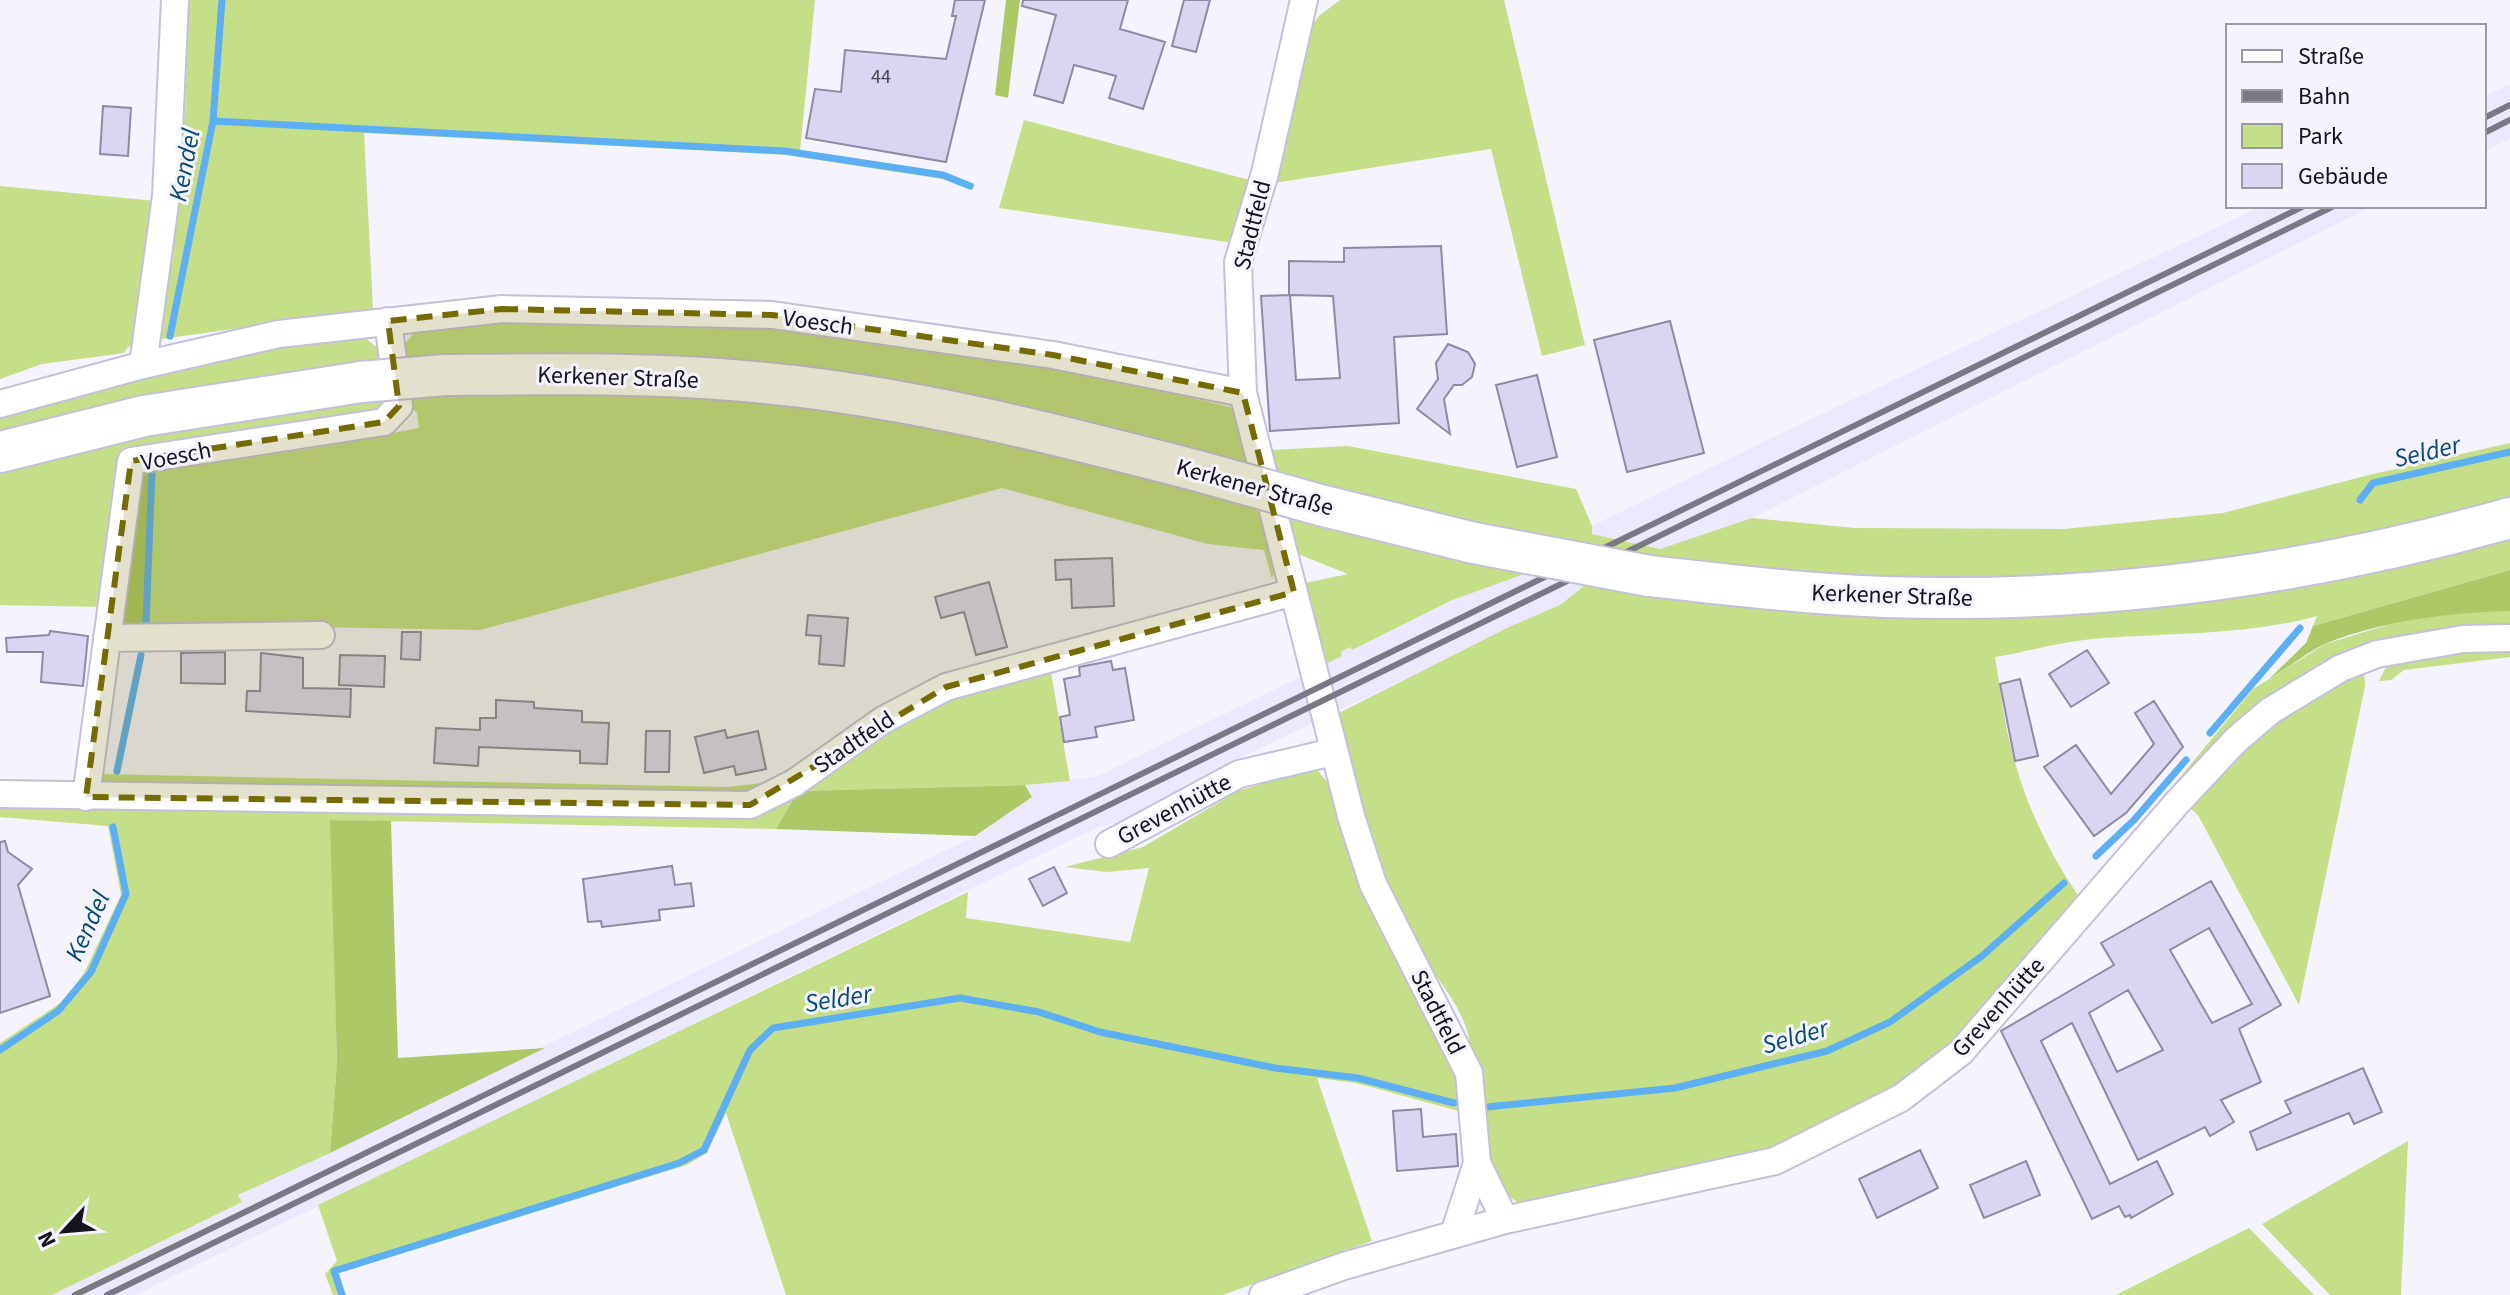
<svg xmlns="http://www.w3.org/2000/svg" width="2510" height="1295" viewBox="0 0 2510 1295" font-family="'Source Sans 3',sans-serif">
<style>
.built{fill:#ece9fe}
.green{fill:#c5de88}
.forest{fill:#adc867}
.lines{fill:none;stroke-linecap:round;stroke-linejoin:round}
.stream{stroke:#5daff3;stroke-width:7}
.building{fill:#dad6f1;stroke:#8e8aa3;stroke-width:2;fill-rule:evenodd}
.street-casing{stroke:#c4c0db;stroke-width:30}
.primary-casing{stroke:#c4c0db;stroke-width:44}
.street{stroke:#fff;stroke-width:26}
.primary{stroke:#fff;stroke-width:40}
.rail{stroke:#7a7983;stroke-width:6}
.primary-bridge-casing{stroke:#c4c0db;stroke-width:44;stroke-linecap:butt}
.primary-bridge{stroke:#fff;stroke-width:40}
.marked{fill:#746b04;fill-opacity:0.2;stroke:#746b04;stroke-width:6;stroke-dasharray:16 10;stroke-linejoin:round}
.labels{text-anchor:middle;stroke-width:6;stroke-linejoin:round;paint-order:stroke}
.number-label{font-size:20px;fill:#464451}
.street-label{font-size:24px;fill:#15131c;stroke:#f4f3fe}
.water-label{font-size:26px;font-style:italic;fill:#094975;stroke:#f4f3fe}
</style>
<rect width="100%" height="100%" fill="#f4f3fe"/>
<path class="built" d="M2510,84V139L2484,151V97Z
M2262,206H2373L1752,518L1660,549L1591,534L1592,526L1771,438Z
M1524,574L1585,586L1560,605L1223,766L1154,809L1129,821L1100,826L135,1295H52L241,1202L238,1195L975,836L1031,797L1025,785L1096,777L1342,656L1341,652L1351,647L1352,650L1450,601Z"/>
<path class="green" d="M189,0H815L800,151L945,173L975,184L972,190L942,179L786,155L364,133L373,309L155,340L185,115Z
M1340,0H1504L1585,345L1542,356L1491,149L1274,183L1300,42L1319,16Z
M1024,120L1253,181L1234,243L999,208Z
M0,186L156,201L137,345L128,347L124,353L42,364L0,379Z
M505,322C642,322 780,322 916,341C1022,356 1126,382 1230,407L1237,414L1277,564L1272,579L1264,550L1208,544L1002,488L480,630L143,624L151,469L321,447L419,428L417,413L401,399L373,418L159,444L102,607L0,605V468L85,445L401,394L504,388L756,398L1244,469L626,365L0,441V413L277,346L359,333L384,353H397L418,328Z
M2510,443V501L2357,541L2202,566L2065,578L1888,584L1636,561L1275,479L1268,450L1348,446L1576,489L1592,526V534L1660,549L1752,518L1855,528L2064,529L2223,513L2369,475Z
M1284,507L1914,612L2510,533V570L2313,626L2317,616C2248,635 2175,633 2104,638C2067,640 2031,651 1995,657C2001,693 2005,731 2016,766C2029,812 2053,859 2080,898L2253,689L2325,644L2407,619L2454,612L2510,611V627L2458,628L2380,642L2301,679L1962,1036L1906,1083L1769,1151L1520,1203C1481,1189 1477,1073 1468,1034C1459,999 1428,970 1413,939C1378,866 1356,791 1339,713L1507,628L1560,605L1584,586L1524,574L1450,601L1352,650L1350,647L1341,652L1342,656L1326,664L1305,583L1348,574L1298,554Z
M2510,648V657L2404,670L2391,680L2379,681L2389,661L2436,653Z
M1050,667L1070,781L1025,785L798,791L776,829L331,820L337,1063L330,1153L238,1195L242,1202L52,1295H0V1043L62,1002L84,973L121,895L108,826L0,817V805L724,815L951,696Z
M2364,671L2365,686L2299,1005L2198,815L2189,807C2247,743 2285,707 2364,671Z
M1315,768C1341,792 1348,834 1359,867C1371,902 1384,937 1400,969C1421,1014 1469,1059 1462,1112L1356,1083L1317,1078L1372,1241L1223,1295H786L726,1113L707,1153L687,1165L339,1273L346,1295H333L325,1274L337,1261L318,1205L968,892L966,918L1130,942L1149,868L1107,872L1065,867L1143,847L1238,791Z
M97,774L728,787L779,781L759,794L104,789Z
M2408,1141L2401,1295H2330L2262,1224Z
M2249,1228L2314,1295H2116Z"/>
<path class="forest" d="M1006,0H1020L1008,98L995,95Z
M151,469L143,624H117L137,473Z
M2510,570V611C2447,613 2386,620 2327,643C2307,652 2288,668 2269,679L2306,643L2313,626Z
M1025,785L1032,797L975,836L776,829L798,791Z
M330,820L391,821L398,1058L545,1048L330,1153L337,1063Z"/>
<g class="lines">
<path class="stream" d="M213,121L785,151L943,175L970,186
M170,336L213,121L222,0
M2360,500L2373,483L2510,452
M146,622L152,473
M2210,733L2300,628
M117,771L141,655
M2096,856L2134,820L2186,760
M0,1050L58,1011L91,972L126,894L113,827
M1487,1107L1675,1088L1827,1051L1890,1022L1982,956L2064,883
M342,1295L334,1271L679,1163L704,1150L750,1050L773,1028L960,998L1039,1012L1100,1032L1275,1068L1358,1078L1454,1103"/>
</g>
<path class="building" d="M955,0H985L946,162L806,138L815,89L841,92L845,50L946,59L956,16H952Z
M1023,0H1128L1120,29L1165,42L1143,109L1109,98L1116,76L1074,65L1063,103L1034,95L1056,15L1022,6Z
M1184,0H1210L1196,52L1172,46Z
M103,106L131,108L128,156L100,154Z
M1441,246L1447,334L1394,337L1399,423L1270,431L1261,296L1289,295V261L1344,262V248ZM1290,295L1333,296L1340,378L1296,380Z
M1670,321L1704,453L1627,472L1594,340Z
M1448,344L1468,352L1475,364L1472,377L1462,385H1454L1444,399L1450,434L1417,409L1438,379L1436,363Z
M1537,375L1557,457L1517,467L1496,385Z
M1112,558L1114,606L1072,608L1071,579L1056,580L1055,560Z
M989,582L1007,647L976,655L964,612L941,618L935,597Z
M808,615L848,618L844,666L819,664L821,636L806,635Z
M50,631L88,636L83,686L41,682L43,652H7L6,638L49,635Z
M402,632H421L420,660L401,659Z
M2087,650L2109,683L2071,707L2049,674Z
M225,652V684L181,683V653Z
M261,653L303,658V688L351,689L350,717L246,711L247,691H260Z
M340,655L385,656L384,687L339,685Z
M1111,661L1113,670L1125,668L1134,720L1095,727L1097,737L1064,742L1060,717L1070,715L1064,679L1080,676L1079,667Z
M2020,679L2038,756L2015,761L2000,684Z
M496,700L534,702V708L582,711V722L609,723L607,764L580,763V751L479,747L478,766L434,763L436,728L480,730V718H496Z
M2154,701L2183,747L2126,813L2094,836L2044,767L2076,745L2111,794L2154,744L2135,713Z
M725,730L727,738L758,731L766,769L736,775L734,766L704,773L695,737Z
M646,731H670L669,772H645Z
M5,841L8,852L32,869L18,885L50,996L0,1013V842Z
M672,866L675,885L691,883L694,906L659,910L660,920L602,927L601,921L588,922L583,879Z
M1054,867L1067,893L1043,906L1029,879Z
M2211,881L2281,1005L2239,1029L2261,1082L2221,1100L2234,1122L2210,1136L2205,1127L2138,1160L2072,1023L2041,1041L2110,1184L2157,1161L2173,1194L2131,1218L2130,1215L2125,1217L2119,1206L2092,1219L2001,1031L2114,965L2101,943ZM2209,928L2252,1004L2212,1023L2170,950ZM2128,990L2163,1050L2117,1072L2089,1013Z
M2363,1068L2382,1112L2354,1124L2349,1113L2257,1150L2250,1132L2291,1113L2285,1101Z
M1421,1109L1423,1137L1456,1134L1458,1166L1397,1171L1393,1111Z
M1920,1150L1938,1188L1877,1218L1859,1179Z
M2026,1161L2040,1195L1984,1218L1970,1185Z"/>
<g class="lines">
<g class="street-casing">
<path id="street" d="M1304,0L1265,173L1238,262L1243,393L1351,816L1373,884L1469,1073L1477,1163L1505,1220
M143,365L166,196L175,0
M0,404L143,365L279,334L502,309L772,315L1053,355L1243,393
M107,638L321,635
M0,794L750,805L794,783L883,720L946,687L1294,592
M86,797L131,461L384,422L399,406L388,321
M1109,844L1239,774L1333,752
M1454,1234L1477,1163
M1263,1295L1344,1266L1505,1220L1775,1161L1901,1098L1961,1052L2176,804L2236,740L2270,711L2341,668L2377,654L2463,639L2510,638"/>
</g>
<g class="primary-casing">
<path id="primary" d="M445,375C552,374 659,372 765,383C912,397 1055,434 1198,471
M0,452L144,416L361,382
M1320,505L1474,543
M1649,576C1728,585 1806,594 1885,597C2096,604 2308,575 2510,518"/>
</g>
<use href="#street" class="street"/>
<use href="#primary" class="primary"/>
<path class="rail" d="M2484,118L2510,105
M2484,133L2510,120
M75,1295L2304,206
M107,1295L2334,206"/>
<g class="primary-bridge-casing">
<path id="primary-bridge" d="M361,382L445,375
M1198,471L1320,505
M1474,543L1649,576"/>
</g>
<use href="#primary-bridge" class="primary-bridge"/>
</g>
<path class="marked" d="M502,309L772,315L1053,355L1243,393L1294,592L946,687L750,805L86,797L131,461L384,422L399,406L388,321Z"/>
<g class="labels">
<g class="number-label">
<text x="881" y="83">44</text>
</g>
<g class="street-label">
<text transform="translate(1252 225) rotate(-76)" y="8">Stadtfeld</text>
<text transform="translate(818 322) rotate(8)" y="8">Voesch</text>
<text transform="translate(618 377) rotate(2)" y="8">Kerkener Straße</text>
<text transform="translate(176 456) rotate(-11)" y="8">Voesch</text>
<text transform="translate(1255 487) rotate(15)" y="8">Kerkener Straße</text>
<text transform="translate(1892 595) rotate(2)" y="8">Kerkener Straße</text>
<text transform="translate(854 742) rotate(-34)" y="8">Stadtfeld</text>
<text transform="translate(1174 809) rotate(-28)" y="8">Grevenhütte</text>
<text transform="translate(1998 1007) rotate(-48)" y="8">Grevenhütte</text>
<text transform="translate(1438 1012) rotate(63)" y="8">Stadtfeld</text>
</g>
<g class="water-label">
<text transform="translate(184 165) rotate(-79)" y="9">Kendel</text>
<text transform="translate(2427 451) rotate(-13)" y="9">Selder</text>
<text transform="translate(87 926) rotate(-66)" y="9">Kendel</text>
<text transform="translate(838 998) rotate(-9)" y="9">Selder</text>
<text transform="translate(1795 1036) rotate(-16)" y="9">Selder</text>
</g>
</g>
<rect x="2226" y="24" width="260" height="184" fill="#f4f3fe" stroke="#9b99a4" stroke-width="2"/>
<rect x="2242" y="50" width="40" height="12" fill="#ffffff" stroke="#9b99a4" stroke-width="2"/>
<text x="2298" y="64" font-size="24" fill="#15131c">Straße</text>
<rect x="2242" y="90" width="40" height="12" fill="#7a7983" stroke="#9b99a4" stroke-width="2"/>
<text x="2298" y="104" font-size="24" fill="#15131c">Bahn</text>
<rect x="2242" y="124" width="40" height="24" fill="#c5de88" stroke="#9b99a4" stroke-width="2"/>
<text x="2298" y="144" font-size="24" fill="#15131c">Park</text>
<rect x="2242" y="164" width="40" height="24" fill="#dad6f1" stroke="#9b99a4" stroke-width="2"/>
<text x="2298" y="184" font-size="24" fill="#15131c">Gebäude</text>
<g transform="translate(64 1231) rotate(244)" stroke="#f4f3fe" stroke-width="6" paint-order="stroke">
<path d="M0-6L14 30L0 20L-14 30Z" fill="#15131c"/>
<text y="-12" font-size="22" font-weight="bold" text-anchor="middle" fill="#15131c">N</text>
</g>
</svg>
